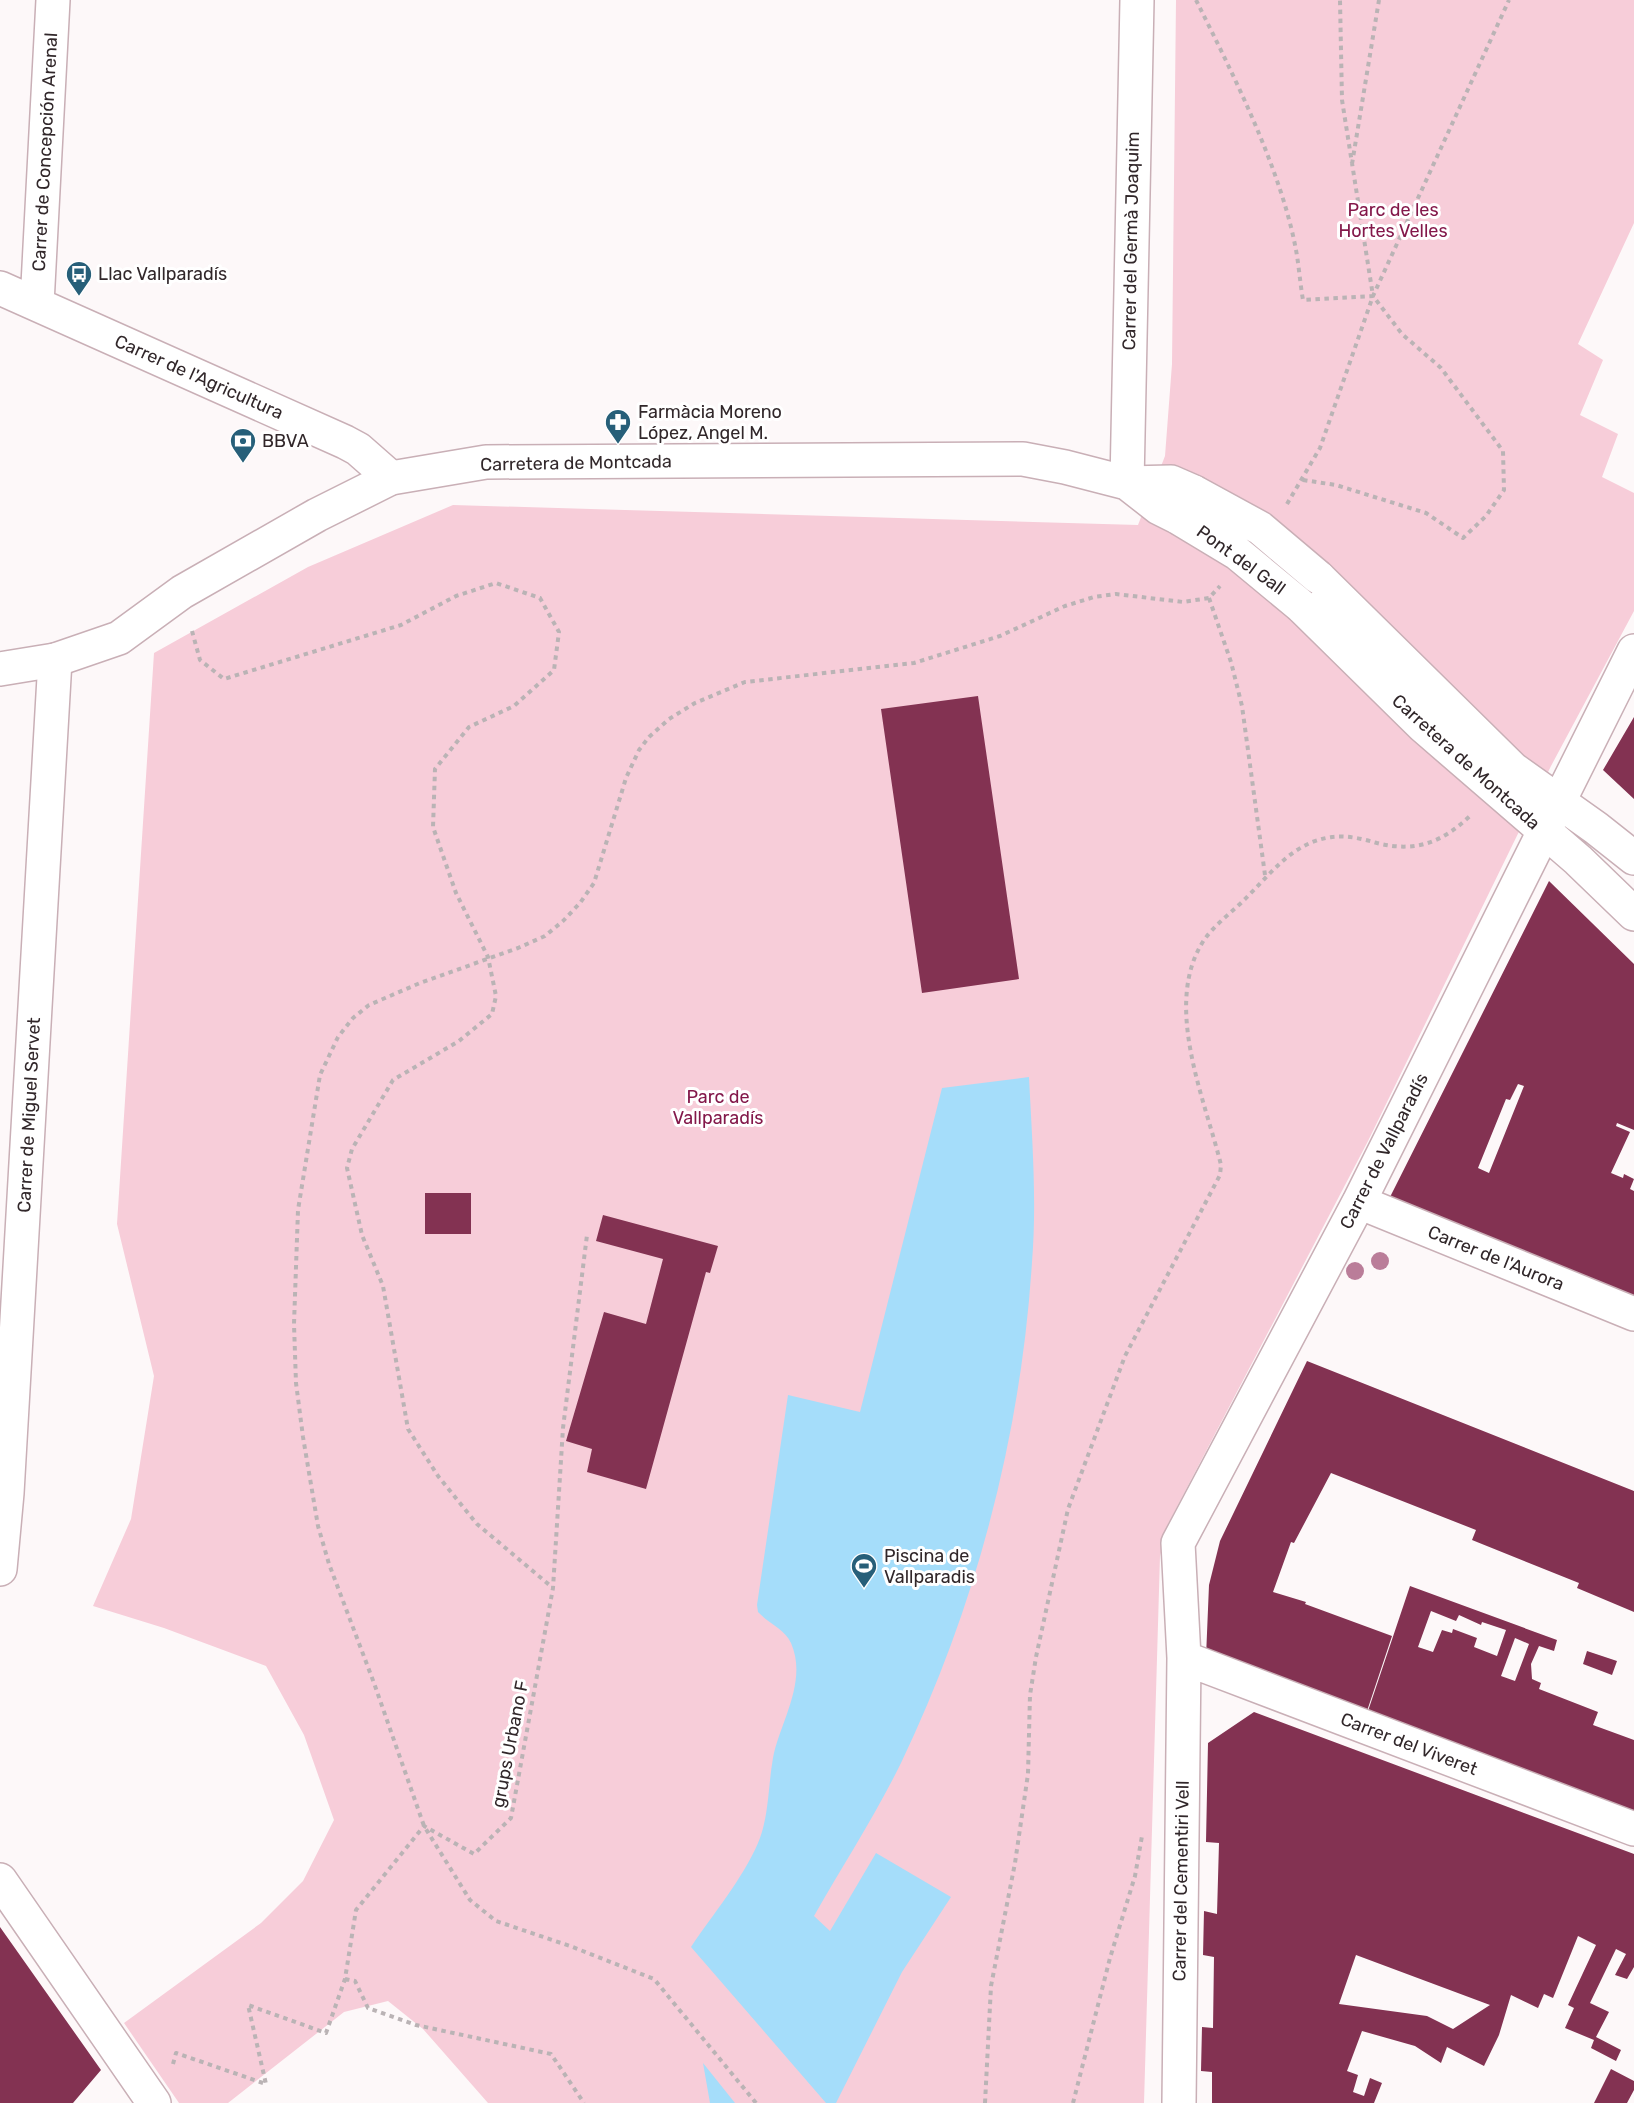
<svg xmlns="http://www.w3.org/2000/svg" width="1634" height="2103" viewBox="0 0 1634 2103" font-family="Rubik,sans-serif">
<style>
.green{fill:#f7cdd9}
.water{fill:#a5ddfa}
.building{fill:#833252;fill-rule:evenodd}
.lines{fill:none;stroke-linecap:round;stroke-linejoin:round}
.minor-casing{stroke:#c9afb6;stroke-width:36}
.tertiary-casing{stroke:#c9afb6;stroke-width:36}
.path{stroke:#bab3b5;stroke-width:4;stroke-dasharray:4.5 4.5;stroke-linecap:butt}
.minor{stroke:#fff;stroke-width:33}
.tertiary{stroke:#fff;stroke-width:33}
.tertiary-bridge-casing{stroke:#c9afb6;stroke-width:36;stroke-linecap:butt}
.tertiary-bridge{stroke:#fff;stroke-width:33}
.tree{fill:#ba7d99}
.labels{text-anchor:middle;stroke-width:6;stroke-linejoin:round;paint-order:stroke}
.street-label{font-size:18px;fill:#31272a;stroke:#fff}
.park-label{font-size:18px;fill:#83184a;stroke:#fff}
.poi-label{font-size:18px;fill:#31272a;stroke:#fff;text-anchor:start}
</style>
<rect width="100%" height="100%" fill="#fdf8f9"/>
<path class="green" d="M1176,0H1634V223L1578,344L1603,360L1580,415L1618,434L1602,477L1634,493V611L1551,766L1368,1141L1168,1524L1160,1556L1144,2103H488L423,2029L388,2001L344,2012L228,2103H179L124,2023L261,1923L303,1881L334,1820L304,1735L266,1666L164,1628L93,1606L131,1519L154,1376L117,1224L154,653L308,567L453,505L1138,525L1165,456L1172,364Z"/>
<path class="water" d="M1029,1077C1032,1138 1037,1201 1032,1262C1021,1436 976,1606 901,1763C875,1816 843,1865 814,1916L830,1931L876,1853L951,1897L902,1972L836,2103H826L691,1947C713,1914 742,1880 758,1843C769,1818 768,1786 773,1758C780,1722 808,1682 791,1643C785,1629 768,1623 758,1612L757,1605L788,1395L860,1412L942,1088Z
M703,2063L735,2103H710Z"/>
<path class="building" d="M978,696L1019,979L922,993L881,709Z
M1634,717V799L1603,770Z
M1549,881L1634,964V1130L1617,1123L1616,1126L1630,1132L1611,1173L1623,1178L1624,1174L1634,1179L1630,1189L1634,1191V1299L1388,1201ZM1518,1084L1524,1086L1489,1173L1478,1168L1506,1099L1510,1100Z
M425,1193H471V1234H425Z
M603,1215L718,1246L710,1273L706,1272L646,1489L587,1472L592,1449L566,1441L604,1312L646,1324L663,1259L596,1241Z
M1307,1361L1634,1491V1612L1577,1588L1579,1583L1472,1540L1476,1530L1331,1473L1294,1543L1291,1542L1273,1592L1306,1602L1305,1604L1392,1636L1365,1717L1206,1657L1209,1585L1220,1541Z
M1410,1586L1557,1640L1554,1651L1539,1646L1531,1664L1532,1679L1541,1683L1539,1689L1598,1712L1593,1725L1634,1740V1816L1366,1717ZM1431,1611L1456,1621L1459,1615L1481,1625L1482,1622L1506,1630L1497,1656L1474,1647L1477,1638L1453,1629L1452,1633L1442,1630L1433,1652L1418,1647ZM1515,1638L1529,1644L1515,1681L1501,1676Z
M1587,1651L1617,1661L1612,1675L1583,1664Z
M1254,1712L1634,1854V1967L1627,1979L1615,1975L1626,1954L1616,1949L1590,2003L1609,2012L1596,2037L1621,2050L1616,2061L1591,2048L1594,2040L1565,2028L1574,2008L1568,2005L1596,1945L1578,1936L1553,1998L1544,1994L1538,2008L1511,1995L1499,2035L1484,2066L1447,2047L1441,2063L1415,2046L1362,2031L1347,2071L1358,2075L1353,2092L1364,2096L1370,2078L1382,2083L1374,2103H1212V2072L1201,2071L1202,2027L1213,2028L1214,1957L1203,1955L1204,1911L1217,1914L1219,1843L1206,1842L1208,1743ZM1356,1955L1490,2005L1453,2029L1427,2016L1339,2004Z
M0,1927L101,2070L73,2103H0Z
M1611,2069L1634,2081V2090L1627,2103H1594Z"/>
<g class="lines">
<g class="minor-casing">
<path id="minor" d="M0,288L345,442L358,449L391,478
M37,304L53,0
M1127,483L1137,0
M1359,1202L1634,1314
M0,1569L7,1493L55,660
M1184,1658L1634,1829
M0,1880L154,2103
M1179,2103L1184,1658L1178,1543L1359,1202L1634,651"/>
</g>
<g class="tertiary-casing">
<path id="tertiary" d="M1127,483L1159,508L1179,518
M1318,577L1513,769L1596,828L1634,858
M1301,606L1423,726L1578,860L1634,914
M0,669L55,660L119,638L182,592L317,515L391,478L486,462L1023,459L1065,467L1127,483L1171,482L1194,492"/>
</g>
<path class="path" d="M1196,0C1233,74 1281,169 1296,250C1299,266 1300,283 1303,300L1373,296L1342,100L1340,0
M1352,164L1379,0
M1303,480L1336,485L1426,513L1463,538L1486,516L1504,490L1503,451L1441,368L1402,334L1373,296
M1287,504L1320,448L1373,296L1509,0
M1209,598L1231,662L1242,706L1265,875
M192,631L200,660L224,679L401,625L456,596L496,583L540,598L559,632L554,670L514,706L469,727L435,769L433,827L456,893L488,957L496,996L492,1014L459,1041L393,1080L352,1149L347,1168L362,1235L383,1286L408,1429L438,1476L477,1524L553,1588
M345,1979L355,1981L368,2008L416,2025L551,2054L584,2103
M173,2064L176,2053L266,2084L248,2005L326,2033L345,1979L356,1910L424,1826L474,1854L511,1818L553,1588L563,1428L587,1235
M756,2103L654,1979L570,1946L496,1921L470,1900L424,1826L374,1683L329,1564L318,1526L303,1437L296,1383L294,1324L298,1210L320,1075L338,1037L353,1018L369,1005L420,983L518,948L545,936L563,921L580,903L594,883L626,778L639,750L649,737L669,719L695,703L745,682L914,663L1000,636L1065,606L1094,597L1116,594L1183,602L1209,598L1220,586
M985,2103L991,1986L1015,1863L1028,1774L1030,1695L1036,1657L1068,1509L1125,1356L1220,1175L1221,1165C1205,1099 1162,1004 1204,940C1216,923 1235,910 1249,895C1274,870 1294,842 1332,837C1347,835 1363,839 1377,843C1416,853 1443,842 1471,815
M1073,2103L1110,1958L1135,1876L1142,1836"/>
<use href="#minor" class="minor"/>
<use href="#tertiary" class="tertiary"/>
<g class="tertiary-bridge-casing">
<path id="tertiary-bridge" d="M1194,492L1260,528L1318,577
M1179,518L1237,553L1301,606"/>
</g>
<use href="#tertiary-bridge" class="tertiary-bridge"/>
</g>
<g class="tree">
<circle cx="1380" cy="1261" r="9"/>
<circle cx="1355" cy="1271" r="9"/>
</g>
<defs>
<g id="bus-pin" transform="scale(1.35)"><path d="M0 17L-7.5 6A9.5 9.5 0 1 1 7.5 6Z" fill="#275f79" stroke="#fff"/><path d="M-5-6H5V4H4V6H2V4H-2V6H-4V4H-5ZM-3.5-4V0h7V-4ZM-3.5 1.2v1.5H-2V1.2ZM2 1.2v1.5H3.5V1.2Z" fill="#fff"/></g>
<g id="pharmacy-pin" transform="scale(1.35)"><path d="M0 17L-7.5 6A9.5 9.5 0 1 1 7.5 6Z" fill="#275f79" stroke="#fff"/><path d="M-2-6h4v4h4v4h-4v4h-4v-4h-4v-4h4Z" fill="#fff"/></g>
<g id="bank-pin" transform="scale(1.35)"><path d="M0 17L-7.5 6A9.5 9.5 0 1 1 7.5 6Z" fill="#275f79" stroke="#fff"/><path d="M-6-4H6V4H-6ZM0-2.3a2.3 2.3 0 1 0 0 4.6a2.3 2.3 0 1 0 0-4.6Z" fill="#fff"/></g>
<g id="stadium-pin" transform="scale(1.35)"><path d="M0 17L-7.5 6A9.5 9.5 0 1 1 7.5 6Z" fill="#275f79" stroke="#fff"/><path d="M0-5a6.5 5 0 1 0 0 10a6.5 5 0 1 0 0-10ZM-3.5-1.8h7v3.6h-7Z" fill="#fff"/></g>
</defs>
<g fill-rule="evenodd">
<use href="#bus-pin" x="79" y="274"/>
<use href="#pharmacy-pin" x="618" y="422"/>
<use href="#bank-pin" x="243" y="441"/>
<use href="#stadium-pin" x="864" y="1566"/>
</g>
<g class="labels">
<g class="street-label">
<text transform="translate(45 152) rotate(-87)" y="6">Carrer de Concepción Arenal</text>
<text transform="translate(1131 241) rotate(-89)" y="6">Carrer del Germà Joaquim</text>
<text transform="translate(199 377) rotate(24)" y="6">Carrer de l'Agricultura</text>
<text transform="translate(576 463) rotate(-1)" y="6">Carretera de Montcada</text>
<text transform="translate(1241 560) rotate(36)" y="6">Pont del Gall</text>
<text transform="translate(1466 762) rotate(42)" y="6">Carretera de Montcada</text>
<text transform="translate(29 1115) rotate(-87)" y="6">Carrer de Miguel Servet</text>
<text transform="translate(1384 1151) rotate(-63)" y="6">Carrer de Vallparadís</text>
<text transform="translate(1496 1258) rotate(22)" y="6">Carrer de l'Aurora</text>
<text transform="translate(510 1744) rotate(-79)" y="6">grups Urbano F</text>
<text transform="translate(1409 1744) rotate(21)" y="6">Carrer del Viveret</text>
<text transform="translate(1181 1881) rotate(-89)" y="6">Carrer del Cementiri Vell</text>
</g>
<g class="park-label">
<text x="1393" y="216">Parc de les<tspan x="1393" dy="21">Hortes Velles</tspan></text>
<text x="718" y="1103">Parc de<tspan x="718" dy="21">Vallparadís</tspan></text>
</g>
<g class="poi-label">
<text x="98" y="280">Llac Vallparadís</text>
<text x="638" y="418">Farmàcia Moreno<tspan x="638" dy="21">López, Angel M.</tspan></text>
<text x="262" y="447">BBVA</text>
<text x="884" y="1562">Piscina de<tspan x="884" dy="21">Vallparadis</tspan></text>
</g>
</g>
</svg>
